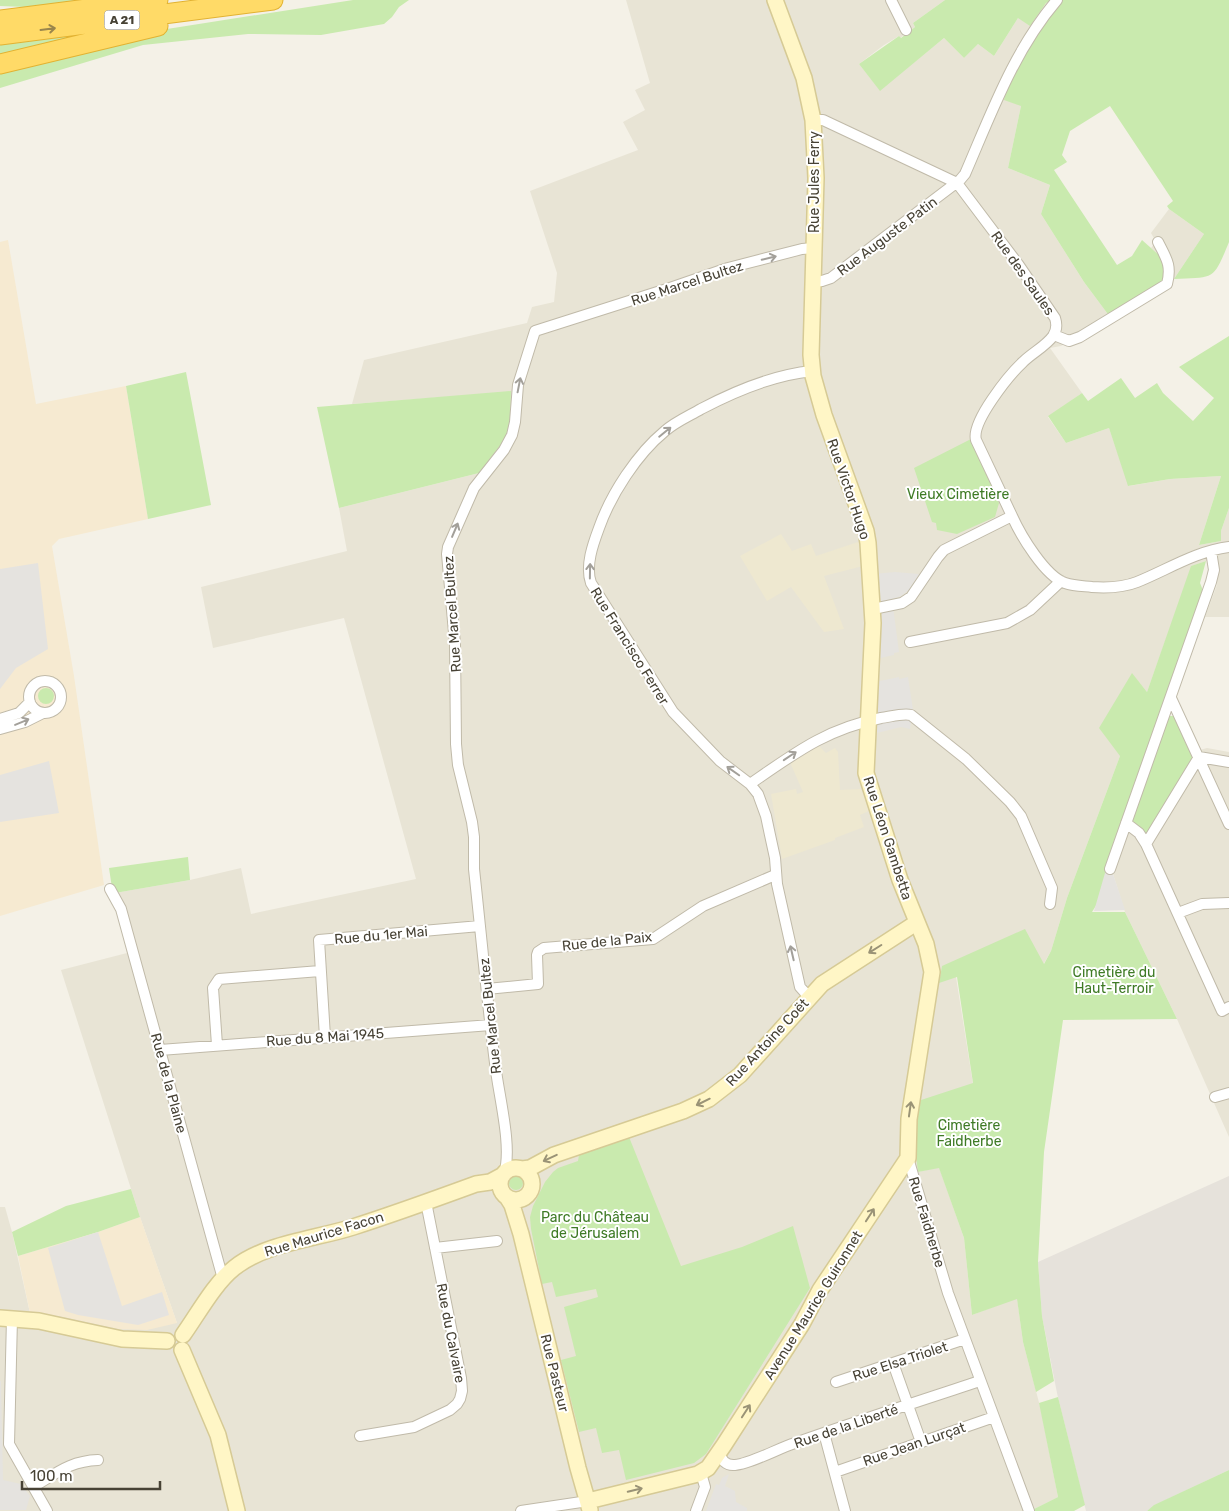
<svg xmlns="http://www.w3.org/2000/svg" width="1229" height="1511" viewBox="0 0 1229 1511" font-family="Rubik,sans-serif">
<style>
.residential{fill:#e8e4d5}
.commercial{fill:#f6ead1}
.industrial{fill:#e6e2db}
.education{fill:#eee8d0}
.green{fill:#c9eaae}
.parking{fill:#e5e3df}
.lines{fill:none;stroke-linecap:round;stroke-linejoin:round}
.street-casing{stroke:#c0baa9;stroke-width:12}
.secondary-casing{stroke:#d6ca95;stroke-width:18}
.highway-casing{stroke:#e2b232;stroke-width:21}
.street{stroke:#fff;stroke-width:10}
.secondary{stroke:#fff6c6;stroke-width:15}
.highway{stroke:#ffda67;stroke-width:19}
.oneway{stroke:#9a864c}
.oneway2{stroke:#a3a09a}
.oneway3{stroke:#9a9376}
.labels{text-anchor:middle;stroke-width:4;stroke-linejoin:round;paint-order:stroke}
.shield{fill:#fff;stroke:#7e7b72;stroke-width:1}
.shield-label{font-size:12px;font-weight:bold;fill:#474235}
.street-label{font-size:14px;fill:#474235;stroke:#fff}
.park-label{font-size:14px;fill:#3f7b26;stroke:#fff}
</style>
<rect width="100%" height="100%" fill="#f4f1e7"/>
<path class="residential" d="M626,0H945L913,23L915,27L900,38L899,36L884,45L859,64L880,90L944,38L964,58L978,44L994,56L1018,18L1040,10L1046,3L1052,1L1021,106L1008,168L1050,185L1041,214L1084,282L1110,317L1061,346L1050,348L1082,393L1048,417L1066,443L1109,428L1129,486L1170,479L1221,476L1199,545L1221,541V531L1229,508V617H1205L1217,585L1218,566L1217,557L1192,566L1147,692L1132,674L1120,756L1067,898L1051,951L1043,965L956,977L973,1084L918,1172L939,1167L964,1238L972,1315L1017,1298L1023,1342L1041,1410L1058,1497L1034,1509V1511H0V1207H5L12,1232L30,1313L59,1316L177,1323L140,1217L61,970L127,953L116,910L115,893L190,880L241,868L251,914L416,879L344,618L213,648L201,587L347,551L339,508L479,473L511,392L352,404L364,360L527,323L532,307L554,302L557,273L530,191L638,150L623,122L645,110L635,90L650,83Z
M1169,209L1204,234L1174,279L1166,281L1160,256L1151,248L1156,242L1151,233Z
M1207,748L1229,752V1137L1177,1019L1125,912L1113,874L1114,866L1130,822L1200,750Z"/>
<path class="commercial" d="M8,240L36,404L126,386L148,519L59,539L52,546L74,676L104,885L0,916V242Z
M140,1217L177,1323L147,1330L118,1329L59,1316L30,1313L18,1256L98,1232Z"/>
<path class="industrial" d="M1229,1176V1470L1155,1505L1147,1511H1086L1057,1393L1042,1316L1038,1262Z"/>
<path class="education" d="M781,534L792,551L811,544L816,556L861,541L863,566L824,576L844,629L824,632L791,587L767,601L740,556Z
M817,744L826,753L835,748L838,752L840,790L861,789L869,811L860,815L864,827L835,838V840L782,859L771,794L796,789L797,794L803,792L789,760Z"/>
<path class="green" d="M0,0H83L25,7L0,6Z
M353,0H416H409L399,7L392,17L384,24L321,35L248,34L143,45L0,88V70L167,29Z
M945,0H1053L1046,3L1030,26L1018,18L994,56L978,44L964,58L944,38L880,91L859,64L899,36L901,38L915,27L913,23Z
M1060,0H1229V242C1213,281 1215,277 1174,279L1204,234L1169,209L1167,206L1173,201L1110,106L1070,131L1062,155L1067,162L1054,170L1117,265L1132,256L1142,240L1160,256L1165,266L1163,282L1110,317L1084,282L1041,214L1050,185L1008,168L1021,106L1004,100C1009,70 1041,25 1060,0Z
M116,30L0,61V45Z
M1229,336V508L1221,531V541L1199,545L1221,476L1170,479L1128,486L1109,428L1066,443L1048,416L1082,393L1088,401L1121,378L1135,398L1157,383L1163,393L1193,421L1214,398L1179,367Z
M186,372L211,505L148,519L126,386Z
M511,391L510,423L505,439L479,473L339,508L317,407Z
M971,439L999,503L995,517L957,534L937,530L936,523L932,522L914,468Z
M1206,561L1200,583L1204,593L1116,838L1097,904L1092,912H1125L1177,1019L1063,1020L1044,1152L1038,1262L1042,1316L1054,1381L1036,1392L1023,1342L1017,1299L972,1315L964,1238L939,1168L918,1172L914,1140L918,1101L973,1083L957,977L939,983L942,966L1025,929L1044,964L1051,951L1067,898L1120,756L1099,728L1132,673L1147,692L1191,566Z
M38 696a8 8 0 1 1 16 0a8 8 0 1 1-16 0Z
M1168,716H1174L1193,759L1146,837L1130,822Z
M188,857L190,880L115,893L112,888L109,868Z
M629,1137L681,1266L742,1247L793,1226L810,1288L706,1454L694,1463L626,1480L619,1450L602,1453L596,1428L579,1432L561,1360L576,1356L564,1307L598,1297L596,1289L556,1297L552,1282L542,1284L531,1229L530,1217L533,1206L545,1182L553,1172L558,1168L578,1161L579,1155Z
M509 1183a7 7 0 1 1 14 0a7 7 0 1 1-14 0Z
M131,1189L140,1217L98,1232L18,1256L12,1232L66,1206Z
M1058,1397L1085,1505L1074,1511H1034V1509L1058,1497L1039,1403Z
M1229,1470V1511H1147L1154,1505Z"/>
<path class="parking" d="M38,563L48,649L16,668L0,689V569Z
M895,572L919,574L910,589L901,596L892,599L899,652L894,653V655L876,659L874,574Z
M899,677V679L908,677L913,710L910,729L901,727L877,733L873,715L875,682Z
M49,761L59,813L0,822V775Z
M1114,866L1113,874L1125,910L1094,911L1105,873Z
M98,1232L122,1306L162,1292L169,1315L138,1325L78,1315L65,1311L48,1248Z
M0,1381H1L3,1480L21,1484L30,1496L26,1510H0Z
M729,1474L725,1486L735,1491L736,1502L747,1508V1511H706L716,1484L719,1485L722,1478Z"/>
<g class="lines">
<g class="street-casing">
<path id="street" d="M891,0L906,30
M813,120H823L957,183L1018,264L1055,318C1057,324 1057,330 1053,336C1046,346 1032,353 1023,362C1009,375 971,422 976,440L1012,516
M814,282L822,281L831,278L960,180L965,174C991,114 1014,50 1057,0
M1054,335L1069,341L1080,337L1167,284C1172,265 1166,258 1158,242
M873,609L902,603L911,597L938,557L944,550L1012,516C1021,536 1045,576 1065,583C1074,586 1083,586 1092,587C1107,588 1122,588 1137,582C1167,570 1196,551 1229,547
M910,642L1007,623L1030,610L1061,581
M29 697a16 16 0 1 1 32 0a16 16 0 1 1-32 0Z
M1171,698L1229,824
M0,719L19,713L30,702
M0,729L25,722L43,713
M750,784C795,753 826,729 881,718C890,717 902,713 911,715L966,759L1010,802L1021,816L1052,888L1050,904
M1126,823L1139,833L1146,844L1222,1011L1229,1007
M1146,844L1199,757L1229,762
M1110,869L1211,582L1214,570L1211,551
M110,889L121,909L223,1279
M1178,913L1202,904L1229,903
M487,989L538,984L537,955L538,952L544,948L653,939L703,906L775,875
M809,997L800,987L777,884L775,858L770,835L766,816L758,794L750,784L720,761L673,712L591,583C585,566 593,544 599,528C611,494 637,454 665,431C675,422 689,416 701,409C735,391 773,375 812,371
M325,1037L319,940L480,926
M217,1045L213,988L219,979L320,971
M160,1050L491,1025
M1215,1097L1229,1093
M908,1158L948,1293L1029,1511
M504,1174C513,1147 498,1093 495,1063C487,999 481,934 474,869V837L472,822L458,765L456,744L455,644L447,554L448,547L474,488L504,450L512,435L515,422L518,385L535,331L670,288L728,268L802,249L814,248
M435,1248L497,1241
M12,1318L9,1444L47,1511
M893,1363L921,1442
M836,1382L965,1339
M824,1433L845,1511
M360,1436L414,1427L450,1410L457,1404L460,1399L462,1391L461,1378L426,1202
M719,1452C721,1460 726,1466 735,1465C750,1464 779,1448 795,1443C857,1421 919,1401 980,1381
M835,1472L994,1417
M33,1487C57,1473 70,1461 98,1460
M521,1511L588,1501
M696,1511L705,1487L701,1473"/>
</g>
<g class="secondary-casing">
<path id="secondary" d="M500 1184a16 16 0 1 1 32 0a16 16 0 1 1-32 0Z
M522,1169L530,1168L554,1155L683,1111L709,1099L740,1075L822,984L916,923
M507,1197L512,1205L521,1234L578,1468L590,1510
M0,1318L39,1321L122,1339L167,1341
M183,1335C198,1314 214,1284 234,1268C265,1243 316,1239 353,1227C394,1214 435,1199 476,1184L490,1182L503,1175
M182,1350L218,1435L237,1511
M588,1501L698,1474L708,1468L724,1445L802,1324L820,1290L908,1158L909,1119L932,972L926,944L900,880L866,773L873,623L868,543L866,531L824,415L813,376L811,355L816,178L813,120L804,78L775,0"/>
</g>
<g class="highway-casing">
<path id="highway" d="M0,20L158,0
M0,35L273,0
M0,64L158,26"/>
</g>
<use href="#street" class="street"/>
<use href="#secondary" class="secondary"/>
<use href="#highway" class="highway"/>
</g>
<defs><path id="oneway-shaft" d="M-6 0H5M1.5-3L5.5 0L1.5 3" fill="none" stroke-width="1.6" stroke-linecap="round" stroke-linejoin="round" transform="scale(1.25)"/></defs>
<use class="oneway" href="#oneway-shaft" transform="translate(48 29) rotate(-7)"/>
<g class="oneway2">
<use href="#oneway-shaft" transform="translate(769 258) rotate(-14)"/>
<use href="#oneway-shaft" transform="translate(519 385) rotate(-79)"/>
<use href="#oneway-shaft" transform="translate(665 432) rotate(-39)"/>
<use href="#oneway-shaft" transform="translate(455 530) rotate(-67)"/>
<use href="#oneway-shaft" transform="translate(590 571) rotate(-89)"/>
<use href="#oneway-shaft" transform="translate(22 722) rotate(-23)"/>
<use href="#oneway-shaft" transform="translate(790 756) rotate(-34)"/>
<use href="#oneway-shaft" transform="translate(733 771) rotate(-145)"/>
<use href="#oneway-shaft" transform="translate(792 953) rotate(-103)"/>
</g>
<g class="oneway3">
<use href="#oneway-shaft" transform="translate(875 949) rotate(148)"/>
<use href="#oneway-shaft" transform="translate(703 1102) rotate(154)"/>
<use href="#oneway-shaft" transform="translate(910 1109) rotate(-82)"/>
<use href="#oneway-shaft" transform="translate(550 1158) rotate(155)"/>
<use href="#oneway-shaft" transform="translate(870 1215) rotate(-57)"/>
<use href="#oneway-shaft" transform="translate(746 1411) rotate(-57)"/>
<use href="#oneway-shaft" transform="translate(635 1490) rotate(-14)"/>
</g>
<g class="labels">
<rect class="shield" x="104.5" y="10.5" width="35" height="19" rx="4"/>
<g class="shield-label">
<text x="122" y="24">A 21</text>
</g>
<g class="street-label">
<text transform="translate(814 182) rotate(-90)" y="5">Rue Jules Ferry</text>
<text transform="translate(887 236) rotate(-37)" y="5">Rue Auguste Patin</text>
<text transform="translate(1023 273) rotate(55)" y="5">Rue des Saules</text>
<text transform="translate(687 283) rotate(-18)" y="5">Rue Marcel Bultez</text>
<text transform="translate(849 489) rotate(71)" y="5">Rue Victor Hugo</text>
<text transform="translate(452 614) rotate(-94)" y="5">Rue Marcel Bultez</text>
<text transform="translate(630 646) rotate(58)" y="5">Rue Francisco Ferrer</text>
<text transform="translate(888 838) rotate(72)" y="5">Rue Léon Gambetta</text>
<text transform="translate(381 935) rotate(-5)" y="5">Rue du 1er Mai</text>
<text transform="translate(607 941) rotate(-6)" y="5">Rue de la Paix</text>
<text transform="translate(490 1016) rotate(-96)" y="5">Rue Marcel Bultez</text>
<text transform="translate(325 1037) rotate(-4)" y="5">Rue du 8 Mai 1945</text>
<text transform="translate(767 1042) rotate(-47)" y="5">Rue Antoine Coët</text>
<text transform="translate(169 1083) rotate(75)" y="5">Rue de la Plaine</text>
<text transform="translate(927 1222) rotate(73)" y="5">Rue Faidherbe</text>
<text transform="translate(324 1234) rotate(-17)" y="5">Rue Maurice Facon</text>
<text transform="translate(813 1305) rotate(-58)" y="5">Avenue Maurice Guironnet</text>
<text transform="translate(451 1333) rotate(79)" y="5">Rue du Calvaire</text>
<text transform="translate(900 1361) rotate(-18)" y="5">Rue Elsa Triolet</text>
<text transform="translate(555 1373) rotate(76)" y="5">Rue Pasteur</text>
<text transform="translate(846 1426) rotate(-19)" y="5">Rue de la Liberté</text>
<text transform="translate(914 1444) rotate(-19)" y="5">Rue Jean Lurçat</text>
</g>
<g class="park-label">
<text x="958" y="499">Vieux Cimetière</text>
<text x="1114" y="977">Cimetière du<tspan x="1114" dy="16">Haut-Terroir</tspan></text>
<text x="969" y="1130">Cimetière<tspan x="969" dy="16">Faidherbe</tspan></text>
<text x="595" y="1222">Parc du Château<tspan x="595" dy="16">de Jérusalem</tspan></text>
</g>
</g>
<path d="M22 1481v8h138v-8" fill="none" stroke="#474235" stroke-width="2.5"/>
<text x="30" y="1481" font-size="15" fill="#474235" stroke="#ffffff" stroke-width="4" paint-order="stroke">100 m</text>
</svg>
